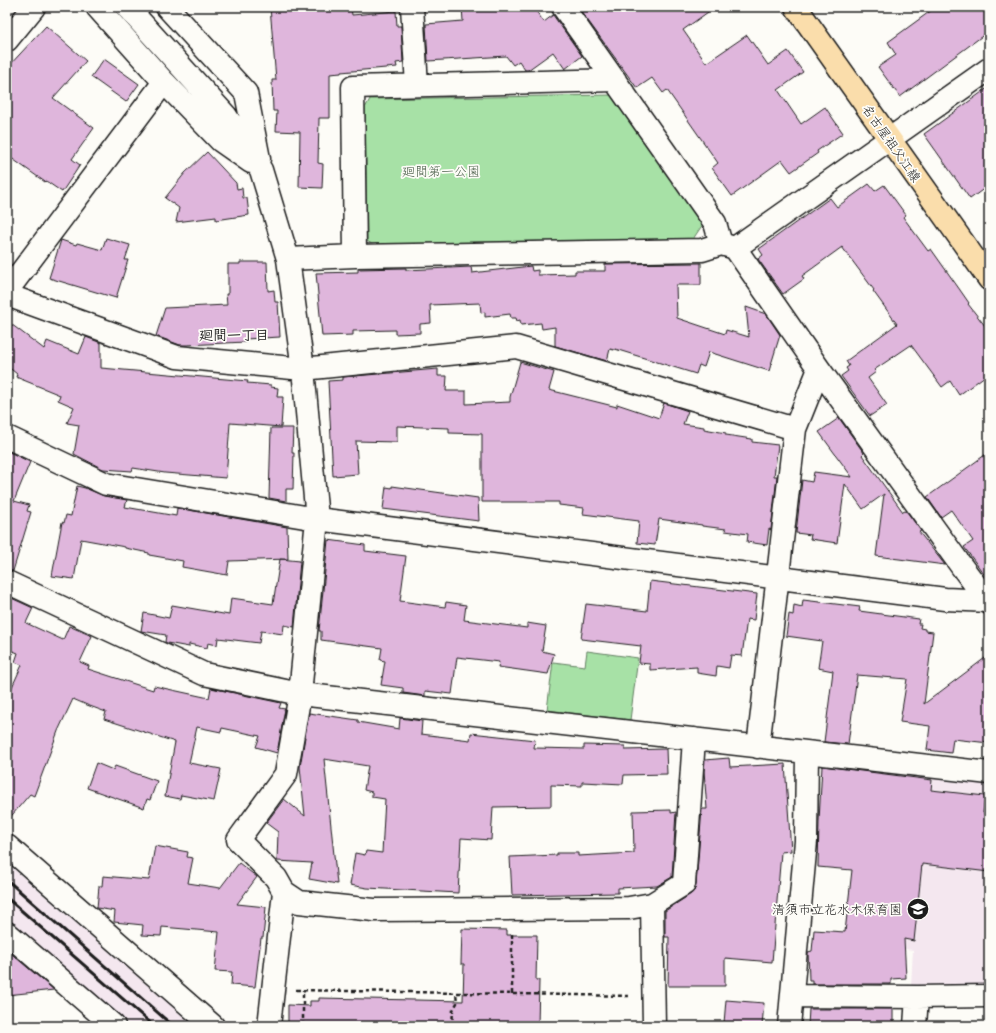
<svg xmlns="http://www.w3.org/2000/svg" width="996" height="1033" viewBox="0 0 996 1033" font-family="'Indie Flower','Klee One',sans-serif">
<style>
.built{fill:#f4e7ef}
.green{fill:#a7e1a6;stroke:#627e61}
.building{fill:#dfb6dc;stroke:#1c1c1c}
.lines{fill:none;stroke-linecap:round;stroke-linejoin:round}
.minor-casing{stroke:#1c1c1c;stroke-width:25}
.major-casing{stroke:#1c1c1c;stroke-width:25}
.path{stroke:#1c1c1c;stroke-width:2.5;stroke-dasharray:4 3;stroke-linecap:butt}
.minor{stroke:#fdfcf7;stroke-width:22}
.major{stroke:#faddab;stroke-width:22}
.rail{stroke:#1c1c1c;stroke-width:3}
.labels{text-anchor:middle;stroke-width:3.5;stroke-linejoin:round;paint-order:stroke}
.street-label{font-size:13px;fill:#1c1c1c;stroke:#fdfcf7}
.park-label{font-size:13px;fill:#4d614c;stroke:#fdfcf7}
.poi-label{font-size:13px;fill:#1c1c1c;stroke:#fdfcf7;text-anchor:end}
.neighbourhood-label{font-size:14px;font-weight:bold;fill:#1c1c1c;stroke:#fdfcf7}
</style>
<rect width="100%" height="100%" fill="#fdfcf7"/>
<filter id="ink" filterUnits="userSpaceOnUse"><feTurbulence type="fractalNoise" baseFrequency=".025" numOctaves="2"/><feDisplacementMap in="SourceGraphic" scale="8" xChannelSelector="R" yChannelSelector="G"/><feConvolveMatrix kernelMatrix="1 2 1 2 8 2 1 2 1" color-interpolation-filters="sRGB"/></filter>
<g filter="url(#ink)">
<path class="built" d="M874,770L989,783V984L911,985L913,950L843,941L851,876L861,877Z
M7,863L194,1026H131L7,918Z"/>
<path class="green" d="M612,95L703,224L693,239L375,246L367,241L365,108L370,99Z
M587,651L638,658L630,720L547,710L553,662L585,666Z"/>
<path class="building" d="M270,7H351L352,15L396,11L397,26H401L403,62L396,63L397,67L341,72V73L330,74V118H319L318,163L323,164L322,188L299,187L300,132L276,131L277,111H273L272,80H276Z
M462,7H533L544,22L553,15L582,56L565,69L553,52L528,70H525L519,61L513,65L506,56L428,61L426,24L463,21Z
M578,7H715L683,30L706,63L747,35L768,65L788,51L803,72L778,90L801,124L825,107L843,133L817,151L818,153L791,172L782,160L732,196L712,168L718,163L667,90L663,93L652,78L637,88Z
M936,7H989V31L900,97L878,67L896,55L888,42Z
M46,26L86,61L53,98L94,128L72,159L80,165L62,192L46,181L45,182L7,155V68Z
M104,59L139,84L126,102L91,77Z
M989,87V185L970,199L924,134Z
M207,152L236,183L237,189L242,188L243,198H247L249,215L216,220V217L176,222L179,208L165,198L185,173Z
M869,184L875,191L884,185L906,215L903,217L928,251L931,249L960,290L969,303L968,304L989,331V373L959,395L950,381L942,387L911,345L874,370L876,372L868,378L887,405L870,416L841,376L848,371L846,368L849,366L846,361L897,324L873,291L874,290L842,247L802,276L804,279L783,294L758,259L763,255L759,249L830,198L837,207Z
M106,238L130,245L125,260H128L116,298L49,278L61,240L76,245L77,243L102,250Z
M240,262H267L268,291L274,290L275,302H278L280,337L245,339V342L187,345H180L156,336L165,308L227,305L226,294H228V264H240Z
M701,263V285H676L677,318L725,334L726,330L749,337L746,307L766,314L780,335L769,371L709,352L704,367L699,365L696,374L615,349L614,350L610,349L607,361L555,346V327L542,329L541,323L521,325L520,320L517,321L516,318H511L510,314L485,317V312L481,313L480,303L430,305L431,323L420,324V333L395,334V330L353,331V335L322,336L316,273L358,272V269L406,268V270L471,267L472,273L531,266L532,271L538,270V275L575,274V271H605V264Z
M7,321L44,349L47,341L79,354L86,337L101,343V368L248,381L247,383L271,385V387L278,388L277,397H283L281,427L230,423L226,478L165,473L133,468L132,471L103,469L74,454L79,425L67,423L74,407L58,400L60,395L16,377L17,374L7,366Z
M520,362L554,372L549,390L617,407V404L659,418L664,403L688,411L683,424L704,427V429L726,433V435L752,439V442L778,445L774,476H777L771,530L769,529L767,545L747,542L748,534L725,531L726,529L702,526V525L659,519L655,545L637,543L639,521L583,514L584,508L559,505V502H482V434L449,433V428L397,426V442L356,441L358,474L333,476L328,381L343,380V377L438,369V376H447L446,391H466V404L510,402V397Z
M839,418L864,453L862,455L903,512L905,511L907,512L921,531L919,532L945,565L876,556L884,494L863,509L845,484L837,543L810,539L811,535L796,533L802,480L812,482L814,472L852,477L819,432Z
M271,428H293L292,453H294L293,489H286V501L269,498Z
M7,451L30,462L14,501L29,505L27,511L31,512L13,571L7,570Z
M989,452V581L964,547L973,541L951,510L941,517L927,497Z
M77,486L85,488L104,496L127,500L125,507L176,516L177,508L287,527L288,559L229,561L227,575L182,567L183,561L149,555V553L125,548V547L81,539L74,579L52,576L62,522L64,523L66,515L71,516Z
M392,486L478,498L479,521L383,509L386,487L392,488Z
M328,540L365,545V551L406,556L400,601L445,607L446,602L466,605L464,620L527,628V623L546,626L542,651L554,654L548,674L498,667L499,662L457,657L452,694L425,691V696L403,693V688L381,685L385,661L380,660L382,648L321,640V631H319Z
M280,559L300,561L294,627L284,625L283,634L261,631L259,643L218,638L217,645L208,643L207,648L189,644V647L167,643L165,642L166,635L141,631L144,613L169,618L172,605L229,615L231,598L273,604Z
M650,581L757,594L754,620L747,619L742,656L731,655L729,668L717,666L716,676L697,673V667L650,670V664L639,663L641,646L581,639L586,604L647,611Z
M7,596L33,608L26,623L63,640L69,626L92,636L80,662L89,666L88,669L153,690L154,686L209,698L211,688L281,703L279,708L285,709L277,753L256,747L260,736L222,728L221,732L197,727L189,763L221,769L214,801L181,795L180,799L165,796L175,742L104,719L106,712L87,705L73,699L58,731L34,796L30,794L7,821V698L22,665L15,662L18,653L13,651L7,662Z
M803,600L860,607L859,611L919,619L918,624H921L920,628L925,629V631L933,632L924,704L989,655V743L953,739L951,753L927,750L930,726L900,722L907,679L857,675L848,744L824,742L833,671L818,668L822,641L786,636L789,614L793,615L794,605L802,607Z
M309,713L358,720V722L399,729L400,718L422,721L421,734L470,740L471,733L535,740L534,748L584,749V745L625,746V750L666,749L667,774L624,775L623,784L582,782V786L551,785V806L493,807L491,840L461,838L458,893L367,888L350,885L355,853L365,855L366,851L382,853L385,799L372,797V792L364,790L368,766L324,759L337,884L309,879L312,863L277,861L278,832L266,823L284,799L305,816L300,767Z
M729,758L730,767L785,764L791,851L781,852L772,962L725,958V986H668L669,937H665V911L691,894L695,890L696,885L702,809H707L704,771L705,760Z
M96,763L113,770L115,766L157,781L150,800L147,799L144,808L87,788Z
M822,766L932,780L931,790L985,796L983,813H989V872L922,864L914,941L904,939L906,978L891,979V984H812V980H809L808,952L812,951L814,930L845,932L852,870L818,867L819,821Z
M671,810V813L676,812L672,877L657,886L618,888V893L512,895L510,857L557,855V853H578V856L634,853L633,811Z
M155,846L188,852L187,857L193,858L188,883L220,888L239,863L257,877L237,904L266,907L263,938H261L255,987L231,985L232,972L215,971L219,932L162,927L161,936L142,935L143,925L114,922L115,911L97,908L99,886H102L103,876L149,880Z
M462,929L507,930V935H537L536,980H539L538,1026H288V1005L310,1006V1001H319V998L463,1001L464,964H461Z
M7,950L54,990L7,995Z
M726,1000L764,1003L762,1026H728L729,1024L724,1023Z
M809,1009H893V1026H808Z"/>
<g class="lines">
<g class="minor-casing">
<path id="minor" d="M97,7L164,82L221,141L251,162
M127,7L226,116L261,170L288,259L303,369L317,519L300,694L286,774L238,840L276,878L284,892L299,902L374,910L629,908L652,904L684,884L694,739
M167,7L246,93L259,159
M412,7L417,85
M563,7L715,223L721,244
M7,40L34,7
M735,248L819,369L962,567L989,603
M355,256L353,87L615,80
M288,259L355,256L702,250L721,244L735,248L989,69
M7,291L164,82
M7,295L177,357L303,369L516,347L795,429
M7,437L106,484L317,519L945,599L989,601
M7,582L204,674L300,694L989,773
M758,747L795,429L819,369
M7,846L213,1026
M652,904L654,1026
M7,933L114,1026
M792,996L917,997L989,996
M269,1026L284,892
M789,1026L806,841L807,752
M915,1026L917,997"/>
</g>
<g class="major-casing">
<path id="major" d="M796,7L989,279"/>
</g>
<path class="path" d="M296,990L630,996
M512,994V932
M303,1026V990
M452,1026L453,1010L457,1003L456,993"/>
<use href="#minor" class="minor"/>
<use href="#major" class="major"/>
<path class="rail" d="M7,880L173,1026
M7,898L154,1026"/>
</g>
</g>
<defs>
<g id="school-disc" transform="scale(1.15)"><circle r="9.5" fill="#1c1c1c" stroke="#fdfcf7"/><path d="M0-5L7-2L0 1L-7-2ZM-4 1L0 2.5L4 1V4Q0 6-4 4Z" fill="#fff"/></g>
</defs>
<g fill-rule="evenodd">
<use href="#school-disc" x="918" y="909"/>
</g>
<g class="labels">
<g class="street-label">
<text transform="translate(892 143) rotate(55)" y="5">名古屋祖父江線</text>
</g>
<g class="park-label">
<text x="441" y="176">廻間第一公園</text>
</g>
<g class="poi-label">
<text x="902" y="914">清須市立花水木保育園</text>
</g>
<g class="neighbourhood-label">
<text x="234" y="340">廻間一丁目</text>
</g>
</g>
<rect width="996" height="1033" fill="none" stroke="#fdfcf7" stroke-width="24"/>
<rect x="12" y="12" width="972" height="1009" fill="none" stroke="#1c1c1c" stroke-width="1.5" filter="url(#ink)"/>
</svg>
